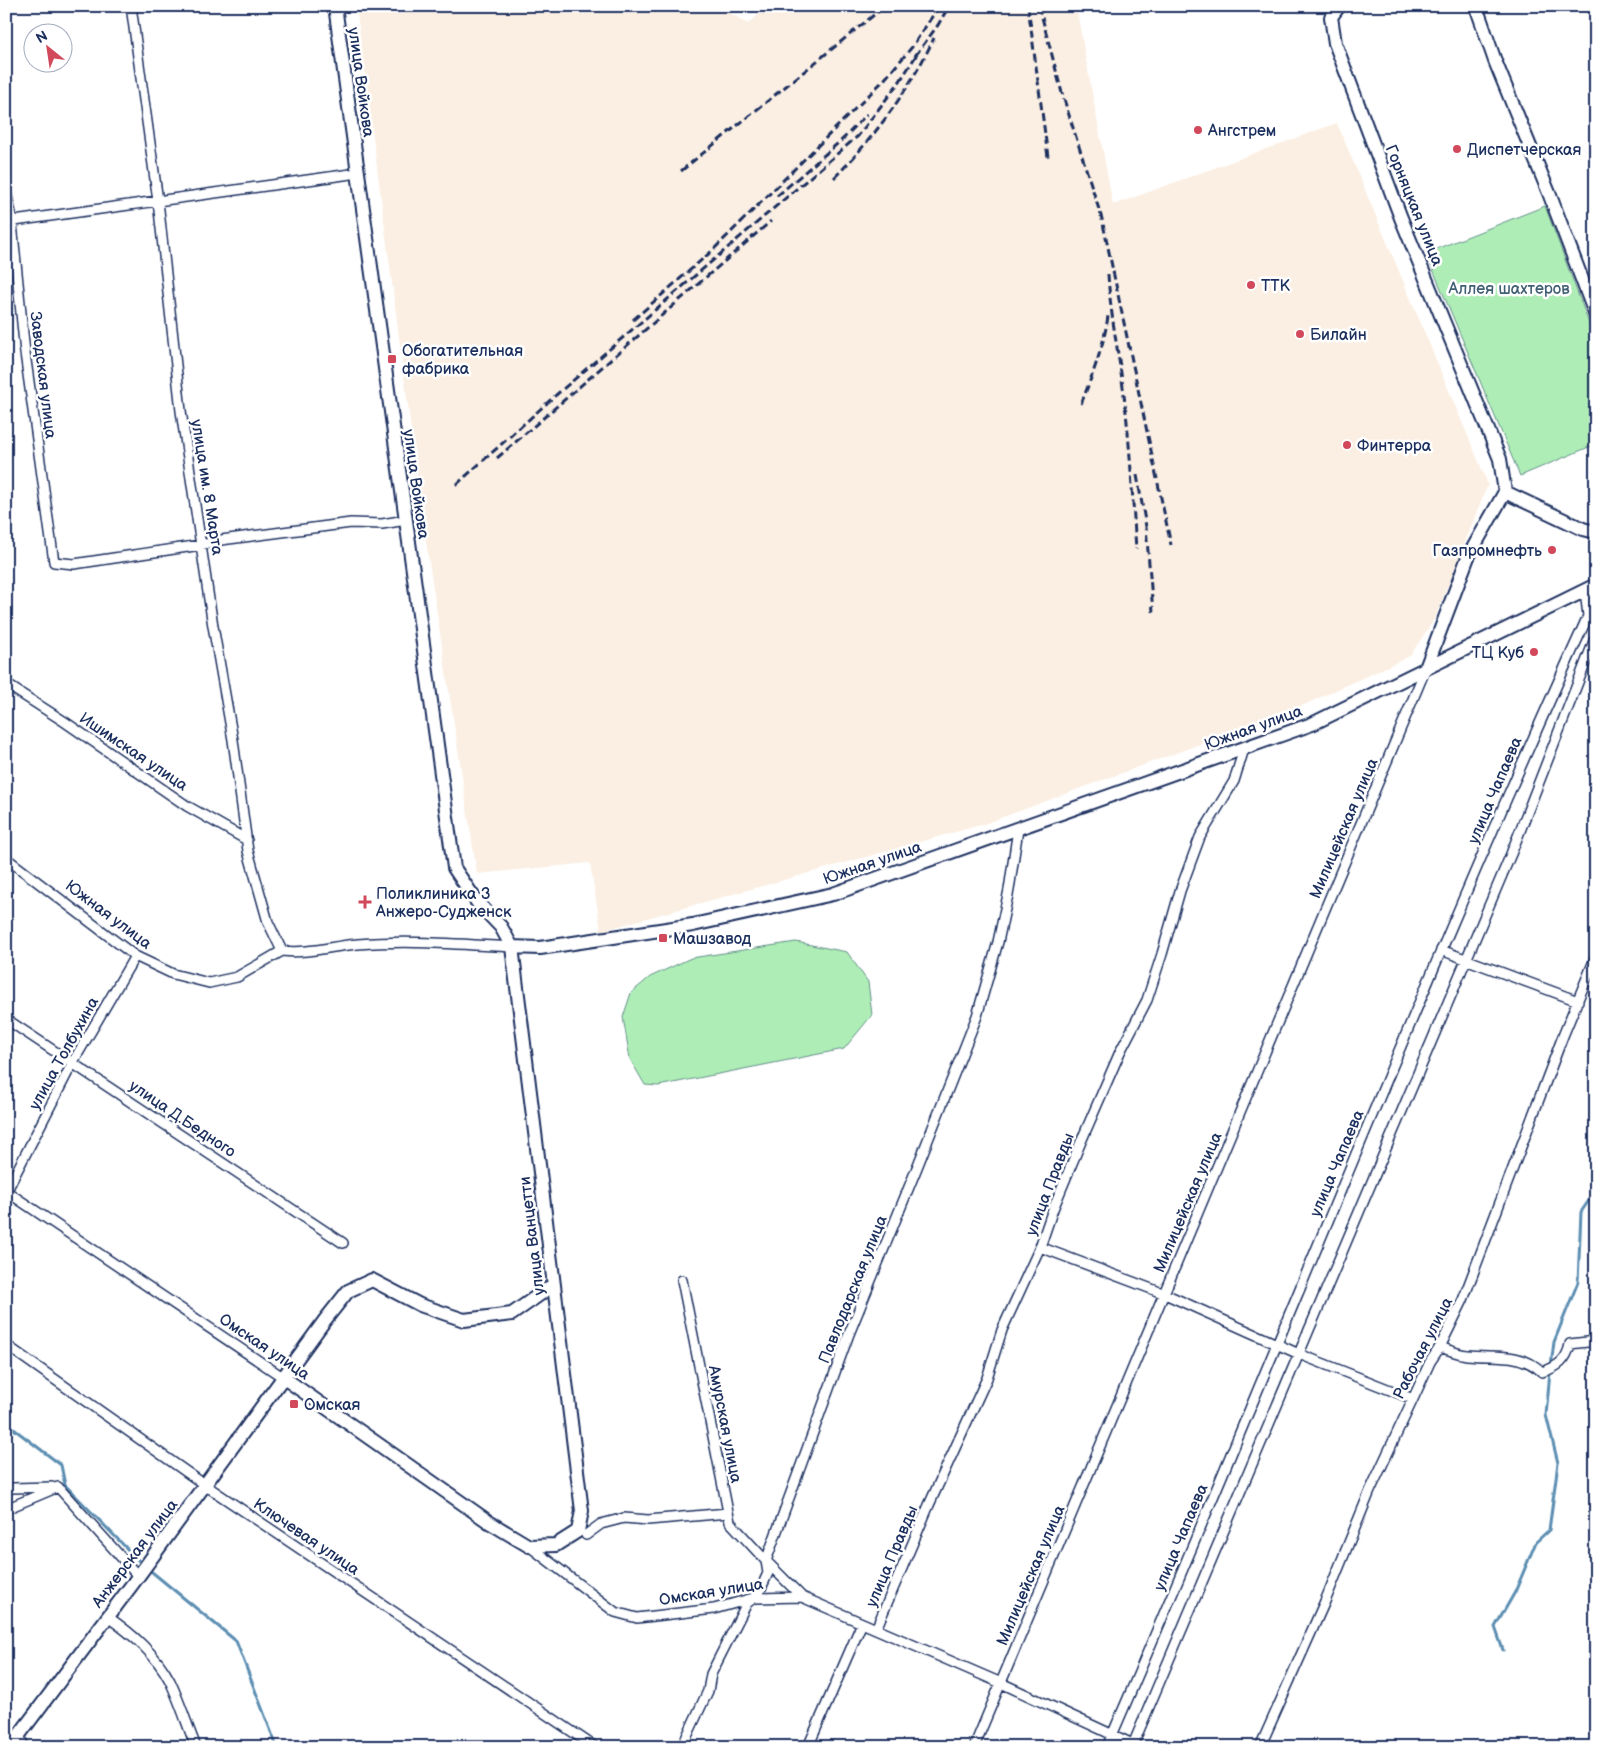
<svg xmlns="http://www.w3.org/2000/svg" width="1602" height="1753" viewBox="0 0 1602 1753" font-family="'Balsamiq Sans',sans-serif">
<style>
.built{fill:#fbefe3}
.green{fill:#aeeeb6;stroke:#648e8a}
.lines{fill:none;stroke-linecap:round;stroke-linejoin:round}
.stream{stroke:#5c8eb2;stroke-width:3}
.street-casing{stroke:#1b2f5e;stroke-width:12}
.secondary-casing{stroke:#1b2f5e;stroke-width:16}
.street{stroke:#fff;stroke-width:9}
.secondary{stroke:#fff;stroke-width:12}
.rail{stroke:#1b2f5e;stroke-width:3;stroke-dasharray:8 4;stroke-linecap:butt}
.poi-dot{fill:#d1495b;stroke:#fff;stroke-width:2}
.labels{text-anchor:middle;stroke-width:5;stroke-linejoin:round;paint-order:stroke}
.street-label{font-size:16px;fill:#1b2f5e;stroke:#fff}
.poi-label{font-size:16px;fill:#1b2f5e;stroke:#fff;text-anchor:start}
.park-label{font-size:16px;fill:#405f74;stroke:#fff}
</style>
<rect width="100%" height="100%" fill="#fff"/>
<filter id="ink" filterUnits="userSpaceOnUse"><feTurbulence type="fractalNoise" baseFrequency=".02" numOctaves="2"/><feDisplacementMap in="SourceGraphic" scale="10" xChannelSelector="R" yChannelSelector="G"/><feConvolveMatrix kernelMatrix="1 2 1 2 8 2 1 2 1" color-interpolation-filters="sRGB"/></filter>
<g filter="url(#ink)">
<path class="built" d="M356,6H718L748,24L768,6H1076L1113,205L1337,123L1488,484L1435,618L1410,656L1295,709L984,824L601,931L590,863L477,874L424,529Z"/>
<path class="green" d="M1545,206L1596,342V444L1520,476L1426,253Z
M796,942L847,952L868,982L872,1015L844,1049L658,1086L645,1085L630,1059L623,1017L631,993L650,977L691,958Z"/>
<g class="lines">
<path class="stream" d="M1551,1366L1554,1342L1578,1282L1581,1212L1596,1190
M6,1423L61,1465L65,1485L139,1561
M152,1572L236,1641L277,1747
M1503,1650L1495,1627L1515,1592L1536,1542L1549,1530L1558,1463L1546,1415L1550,1372"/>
<g class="street-casing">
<path id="street" d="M131,6L158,201L181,411L213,626L233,740L248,851L268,922L282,951C308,954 332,946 358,944C409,940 461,944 512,947
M6,192L11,213L25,353L54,562L74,564L201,545L221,540L351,523L382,524L406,520
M7,222L358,173
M6,684L65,722L187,806L247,840
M6,858L135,956L173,974L209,983L237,977L282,951
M1441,950L1578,1001
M6,1019L343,1243
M6,1191L284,1378
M6,1192L73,1062L135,956
M1040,1247L1165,1294L1299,1354L1413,1399
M682,1280L730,1522L766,1561L802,1597L1001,1683L1139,1747
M6,1345L205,1485L595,1747
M1440,1347C1449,1350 1458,1354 1467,1355C1495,1358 1520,1351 1542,1372C1558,1367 1567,1360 1570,1344L1596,1341
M58,1487L138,1576
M6,1490L12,1488L52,1487
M6,1509L58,1487
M586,1535L601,1524L624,1518L648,1520L728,1513
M529,1546L615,1612L637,1618L714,1609L753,1598L802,1597
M108,1617C132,1634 156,1654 170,1681C180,1702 187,1725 196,1747
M876,1629L929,1505L987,1378L1002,1330L1040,1247L1053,1209L1080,1144L1120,1052L1147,1000L1162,954L1180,891L1200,837L1234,781L1244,749
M19,1735L24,1747
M682,1747L708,1691L711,1674L747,1603L758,1595L768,1573L766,1561L849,1334L918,1165L977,1016L998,942L1009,890L1018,829
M808,1747L862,1623
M974,1747L1426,668
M1107,1747C1270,1371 1418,989 1588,616L1585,591
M1132,1747L1511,854L1596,636
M1260,1747L1326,1599L1370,1491L1413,1399L1430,1362L1440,1347L1463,1300L1563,1036L1596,956"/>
</g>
<g class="secondary-casing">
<path id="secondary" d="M1339,6L1331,17L1335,43L1401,218L1500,459L1505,492
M1476,6L1495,61L1549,193L1596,316
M1505,492L1583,529L1596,532
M1426,668L1468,557L1505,492
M512,947L540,948L693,925L833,894L1312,724L1596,585
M284,1378L489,1522L529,1546L556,1545L578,1531L582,1511L512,947L501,927L477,902L454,868L335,6
M10,1747L134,1582L325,1320L348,1291L372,1280L420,1305L464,1320L512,1314L553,1285"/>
</g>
<use href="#street" class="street"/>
<use href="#secondary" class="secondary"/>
<path class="rail" d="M1028,6L1048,157
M1039,6L1062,93L1102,219L1171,545
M915,56L938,25L949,6
M681,171L885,6
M834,178C874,138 910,89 934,38
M777,196L844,138L867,114
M1108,274C1110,310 1117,345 1122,380C1130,436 1132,492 1136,549
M633,320L713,250L884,80L912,47L939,6
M1081,404C1092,376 1104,346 1108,316
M497,458L771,221
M1137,475L1146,527L1153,612
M456,485L556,395L858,136L900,81L919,51"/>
</g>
</g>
<g class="poi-dot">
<circle cx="1198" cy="130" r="5"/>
<circle cx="1457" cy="149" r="5"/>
<circle cx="1251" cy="285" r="5"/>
<circle cx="1300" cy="334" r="5"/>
<rect x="387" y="354" width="10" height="10" rx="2.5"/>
<circle cx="1347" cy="445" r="5"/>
<circle cx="1552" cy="550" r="5"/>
<circle cx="1534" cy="652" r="5"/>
<path d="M362.5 894.5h5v5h5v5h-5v5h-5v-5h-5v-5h5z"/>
<rect x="658" y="933" width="10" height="10" rx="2.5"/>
<rect x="289" y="1399" width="10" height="10" rx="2.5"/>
</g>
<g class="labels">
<g class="street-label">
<text transform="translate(362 82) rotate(82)" y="6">улица Войкова</text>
<text transform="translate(1415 205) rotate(68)" y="6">Горняцкая улица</text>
<text transform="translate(44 375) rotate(83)" y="6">Заводская улица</text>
<text transform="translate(417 484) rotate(82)" y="6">улица Войкова</text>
<text transform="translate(208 487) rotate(81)" y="6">улица им. 8 Марта</text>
<text transform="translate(1253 727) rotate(-20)" y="6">Южная улица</text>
<text transform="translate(134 751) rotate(34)" y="6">Ишимская улица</text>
<text transform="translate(1494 790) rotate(-67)" y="6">улица Чапаева</text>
<text transform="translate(1343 828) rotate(-67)" y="6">Милицейская улица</text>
<text transform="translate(872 862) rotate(-19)" y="6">Южная улица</text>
<text transform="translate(109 914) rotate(37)" y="6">Южная улица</text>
<text transform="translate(63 1053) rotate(-61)" y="6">улица Толбухина</text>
<text transform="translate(183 1118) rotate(34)" y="6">улица Д.Бедного</text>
<text transform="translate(1336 1163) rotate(-67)" y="6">улица Чапаева</text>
<text transform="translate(1049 1184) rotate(-69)" y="6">улица Правды</text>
<text transform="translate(1187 1202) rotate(-67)" y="6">Милицейская улица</text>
<text transform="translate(531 1236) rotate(-97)" y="6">улица Ванцетти</text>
<text transform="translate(852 1289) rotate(-68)" y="6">Павлодарская улица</text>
<text transform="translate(265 1346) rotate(34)" y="6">Омская улица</text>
<text transform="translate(1422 1348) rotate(-63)" y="6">Рабочая улица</text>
<text transform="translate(726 1424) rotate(79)" y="6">Амурская улица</text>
<text transform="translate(307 1536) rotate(34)" y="6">Ключевая улица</text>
<text transform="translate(1180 1537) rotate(-67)" y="6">улица Чапаева</text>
<text transform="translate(134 1553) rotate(-53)" y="6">Анжерская улица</text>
<text transform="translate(891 1556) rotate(-67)" y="6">улица Правды</text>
<text transform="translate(1030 1575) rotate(-67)" y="6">Милицейская улица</text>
<text transform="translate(711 1591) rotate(-9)" y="6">Омская улица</text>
</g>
<g class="poi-label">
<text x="1208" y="136">Ангстрем</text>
<text x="1467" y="155">Диспетчерская</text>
<text x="1261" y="291">ТТК</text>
<text x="1310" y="340">Билайн</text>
<text x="402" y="356">Обогатительная<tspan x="402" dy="18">фабрика</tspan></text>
<text x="1357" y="451">Финтерра</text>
<text x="1542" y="556" text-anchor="end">Газпромнефть</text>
<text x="1524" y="658" text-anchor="end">ТЦ Куб</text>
<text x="376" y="899">Поликлиника 3<tspan x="376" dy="18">Анжеро-Судженск</tspan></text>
<text x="673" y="944">Машзавод</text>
<text x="304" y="1410">Омская</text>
</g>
<g class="park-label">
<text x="1509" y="294">Аллея шахтеров</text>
</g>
</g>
<rect width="1602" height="1753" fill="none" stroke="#fff" stroke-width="25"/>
<rect x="12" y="12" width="1577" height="1728" fill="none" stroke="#1b2f5e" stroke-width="2" filter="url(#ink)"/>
<g transform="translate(48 48) rotate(330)"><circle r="24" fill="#ffffff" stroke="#a4acbf"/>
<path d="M0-4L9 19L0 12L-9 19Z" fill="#d1495b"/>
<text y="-8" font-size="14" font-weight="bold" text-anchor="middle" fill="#1b2f5e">N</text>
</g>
</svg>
